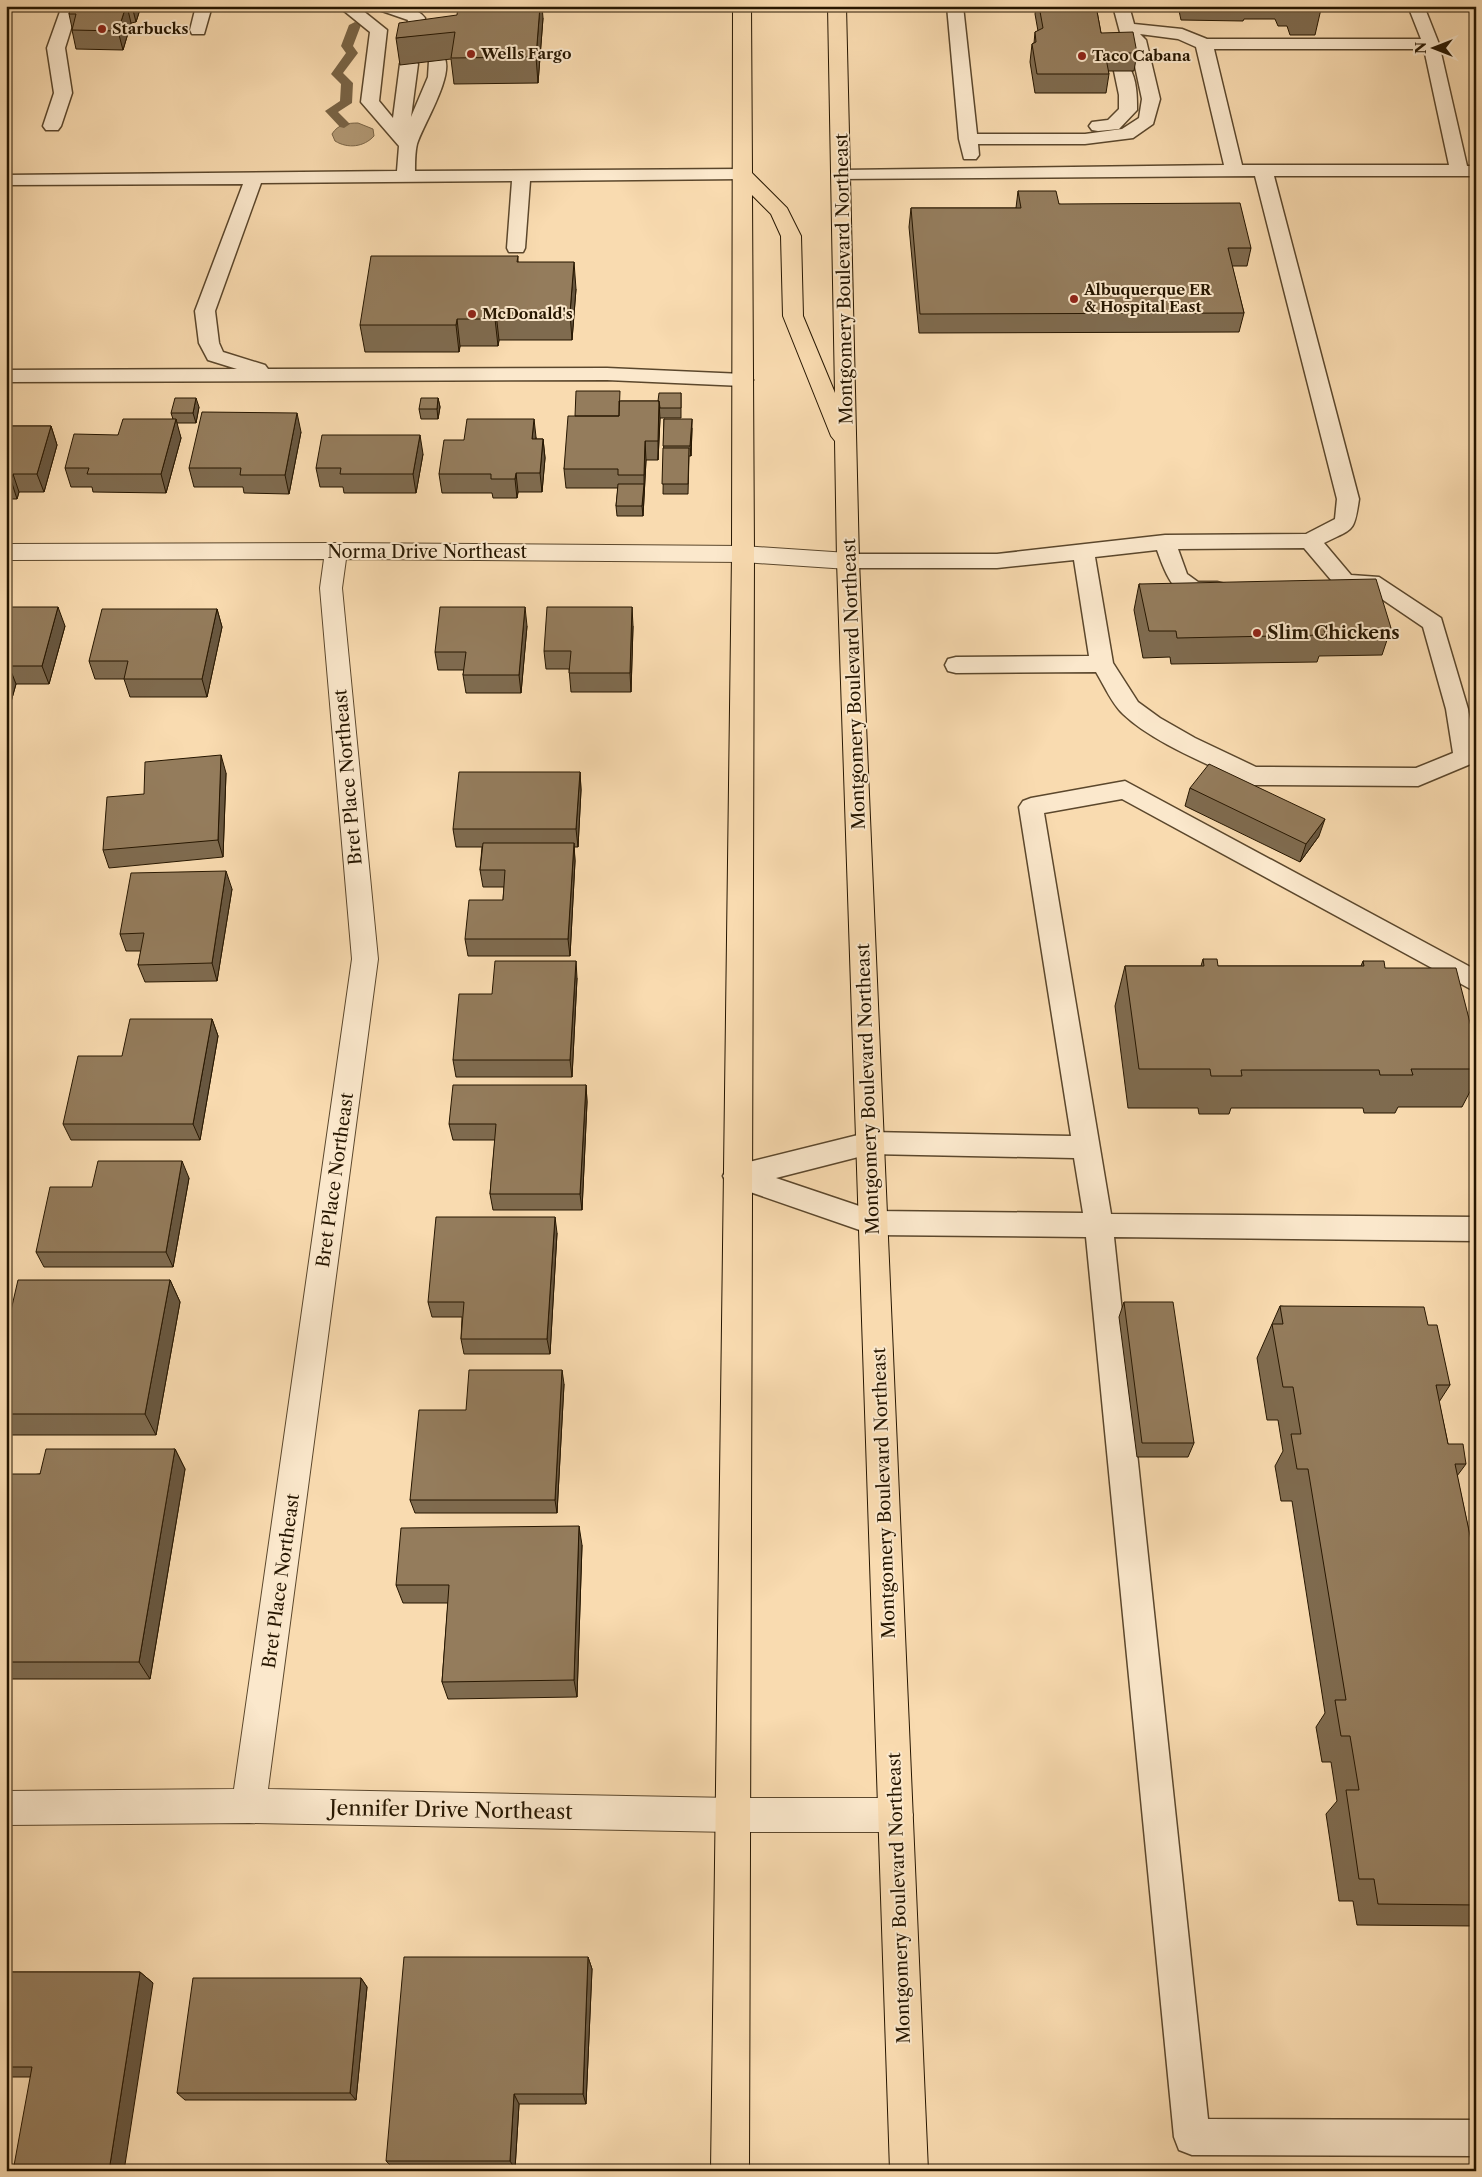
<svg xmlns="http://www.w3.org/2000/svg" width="1482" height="2177" viewBox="0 0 1482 2177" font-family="'Libre Caslon Text',serif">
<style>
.water{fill:#b19874;stroke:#796446}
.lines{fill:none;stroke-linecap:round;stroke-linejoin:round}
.stream{fill:#796446;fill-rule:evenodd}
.lane-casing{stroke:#5b472c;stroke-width:3}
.street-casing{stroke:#5b472c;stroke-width:2}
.primary-casing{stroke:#261600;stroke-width:2}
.lane{fill:#fbe8cc;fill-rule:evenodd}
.street{fill:#fbe8cc;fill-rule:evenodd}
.primary{fill:#f9dbb0;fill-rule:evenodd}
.wall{fill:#7f6b4f;stroke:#261600}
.shaded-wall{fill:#685740;stroke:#261600}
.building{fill:#947c5c;stroke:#261600}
.poi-dot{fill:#8f2418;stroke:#fbe8cc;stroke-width:2}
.labels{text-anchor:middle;stroke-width:4;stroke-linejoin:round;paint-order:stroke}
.far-poi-label{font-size:15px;font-weight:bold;fill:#261600;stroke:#fbe8cc;text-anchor:start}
.street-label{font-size:18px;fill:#261600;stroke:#fbe8cc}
.poi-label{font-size:18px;font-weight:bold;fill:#261600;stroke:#fbe8cc;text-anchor:start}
.near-street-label{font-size:21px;fill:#261600;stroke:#fbe8cc}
</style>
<rect width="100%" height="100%" fill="#f9dbb0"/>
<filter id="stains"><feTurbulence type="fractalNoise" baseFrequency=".004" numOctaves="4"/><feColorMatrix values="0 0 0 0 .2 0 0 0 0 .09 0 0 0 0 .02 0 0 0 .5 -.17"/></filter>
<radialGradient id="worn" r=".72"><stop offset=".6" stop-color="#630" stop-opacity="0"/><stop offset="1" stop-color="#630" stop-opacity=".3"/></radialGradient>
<path class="water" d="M358,123L373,129L374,136C364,147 348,149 335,141L332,134C338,124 348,123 358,123Z"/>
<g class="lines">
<path class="stream" d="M355,22L361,25L353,46L358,53L343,73L353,83L352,103L338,112L350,124L344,128L340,127L325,111L340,101L341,84L331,74L346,53L341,46L349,25Z"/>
<g class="lane-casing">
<path id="lane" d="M62,6H78L65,48L72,93L61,126L58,130H46L43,126L54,93L47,48Z
M196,6H212L204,34H192L190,30Z
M338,6H357L387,30L379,101L393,118L400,64L403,60H415L418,64L411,117L428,77L429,61L432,57H444C455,74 423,125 417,144C415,152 415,163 415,171L742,169L748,170L751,174L748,178L742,179L530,181L525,248L523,252H509L507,248L512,181L261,183L215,311L219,343L223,352L265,365L268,369L607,368L743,374L750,376L753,380L750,384L743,386L607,380L6,382V370L237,369L208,360L199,343L195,311L243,184L6,185V175L397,171L399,146L361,102L370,32Z
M377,6C391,6 416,5 425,18L416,52H404L401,48L408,20L379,10Z
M947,6H963L977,134H1085L1122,129L1139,118L1142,99L1130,43L1121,36L1113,6H1129L1134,24L1182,29L1207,39H1421L1408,6H1424L1439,44L1467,166H1476V176H1274L1359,499C1354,534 1353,528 1324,543L1351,575L1379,577L1441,618L1468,709L1476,752L1473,763L1418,786L1253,785L1245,782C1208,764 1152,742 1123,714C1112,704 1104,685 1096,672L956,673L948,671L945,665L948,659L956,657L1089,656L1074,560L997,568H848L840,566L837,561L840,556L848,554H997L1165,535L1306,534L1335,519L1337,499L1255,176L836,179L833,175L836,171L842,170L1224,165L1196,47L1178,39L1140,34L1146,40L1160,99L1153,124L1133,138L1085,144H978L979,155L976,159H964L959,139ZM1214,49H1424L1449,165H1242ZM1304,548L1337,587L1367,589L1423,627L1446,709L1453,753L1416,768L1256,767L1195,738L1160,718L1138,702L1113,663L1095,557L1157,550C1170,587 1180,607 1225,594L1228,589L1225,584L1217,582H1198L1187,574L1178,549Z
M1123,66L1129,67C1137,79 1137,97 1137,110L1119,129L1098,131L1092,130L1089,126L1092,122L1108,120L1119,109V95L1114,71L1117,67Z
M1125,781L1476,970V992L1122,799L1044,813L1111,1214L1476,1217V1241L1114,1237L1208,2119L1476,2120V2156L1192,2155L1179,2150L1174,2137L1086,1237L874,1235L727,1184L723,1176L727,1168L737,1165L870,1132L1071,1136L1019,807L1023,801L1031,798ZM870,1154L1074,1158L1083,1213L874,1211L776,1178Z"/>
</g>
<g class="street-casing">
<path id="street" d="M336,543L743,546L848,553L856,556L859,561L856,566L848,569L743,562L346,559L342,588L378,959L268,1789L732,1798H896L908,1803L913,1815L908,1827L896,1832H732L249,1823L6,1825V1791L234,1789L352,959L320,588L324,559L6,560V544Z"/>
</g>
<g class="primary-casing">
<path id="primary" d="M733,6H751L752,173L787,208L801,236L803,316L835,393L828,6H846L859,561L928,2171H890L837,561L835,441L831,436L783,316L781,236L771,214L752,195L754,554L749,2171H711L732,554Z"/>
</g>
<use href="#lane" class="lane"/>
<use href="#street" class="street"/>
<use href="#primary" class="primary"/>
</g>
<path class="wall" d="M71,6H141L136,22L131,23L123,50L76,49L72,30V28L69,14Z
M1036,6H1096L1101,33L1137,53L1134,71H1108L1109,74L1106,93H1035L1030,62L1032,44L1034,43L1035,32L1038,31L1035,14Z
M1178,6H1320L1321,9L1315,35H1290L1287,26H1278L1275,19H1244L1243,21L1181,20Z
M543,18L538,83L454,84L451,59L400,65L396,38Z
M1018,191L1059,204L1251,248L1247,266H1232L1244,313L1239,332L919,333L909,227L911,208H1016Z
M518,256V262L576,289L572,340H499L498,346H460L459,352H365L360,325Z
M681,393V418H660L658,460H646L643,516H617L616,506L618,488H566L564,469L575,416L621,401H658Z
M438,398L440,407L438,419H421L419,409Z
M199,407L196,423H176L181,438L166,493L93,492L92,487H71L65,468L118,435L173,419L171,413Z
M664,419L692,428L691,456H689L688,494H663Z
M6,426H51L57,445L44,492H19L17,499H6Z
M301,432L289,494L244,493L243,487H194L189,468Z
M536,437V439H543L545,458L542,492H518L517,498H493L492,493H442L439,474L464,440Z
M423,454L416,493H344L343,487H320L316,468Z
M1139,584L1391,628L1382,655L1319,656L1317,662L1171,664L1170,657L1143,658L1134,610Z
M6,607L65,626L49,684H16L9,709H6Z
M217,609L222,627L207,697H130L124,679H95L89,661Z
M527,626L521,693H466L463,675L464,670H438L435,652Z
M633,626L631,692H571L569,669H546L544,651Z
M580,772L581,790L578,847H574L575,861L570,956H468L465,939L503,900L504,887H483L480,870L482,847H456L453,829Z
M226,773L223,857L109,868L103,850L144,794Z
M1190,788L1319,836L1300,862L1185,806Z
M232,889L217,981L145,982L138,965L141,951H126L120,934Z
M1203,959L1218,966H1361L1363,961L1385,968L1476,1046V1080L1462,1107H1398L1395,1113H1364L1363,1108H1231L1229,1114H1199L1198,1108H1128L1115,1006L1125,966H1201Z
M577,978L572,1077H456L453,1060L492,994Z
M212,1019L218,1036L200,1140H71L63,1124L122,1056Z
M586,1085L587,1102L582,1210H493L490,1194L495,1140H453L449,1124Z
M189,1178L173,1267H44L36,1252L92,1187Z
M557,1233L550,1354H464L461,1339L462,1317H432L428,1302Z
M170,1280L180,1302L156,1435H6V1332Z
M1124,1302L1194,1443L1188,1457H1137L1119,1317Z
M1280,1306L1428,1325L1450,1385L1439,1402L1448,1444L1466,1464L1457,1476L1476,1564V1926L1357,1925L1353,1901H1339L1326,1814L1337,1801L1331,1762H1322L1316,1727L1325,1713L1292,1501H1281L1275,1466L1283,1451L1278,1420H1267L1257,1358Z
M564,1384L557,1513H415L410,1500L466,1410Z
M175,1449L185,1469L150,1679H6V1480Z
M582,1545L577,1697L448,1699L442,1682L448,1603H403L396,1585Z
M588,1957L592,1969L586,2104H519L515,2169H394L386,2161Z
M6,1972H140L153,1983L30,2077H6Z
M361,1978L367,1987L356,2100H185L177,2093Z"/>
<path class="shaded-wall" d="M126,6H127L131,23L123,50L118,31Z
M132,6H141L136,22Z
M540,6H542L543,18L538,83L536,57Z
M574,262L576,289L572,340L570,313Z
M496,313L499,340L498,346L495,319Z
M457,319L460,346L459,352L456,325Z
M196,398L199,407L196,423L193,413Z
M438,398L440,407L438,419L437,409Z
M659,401L660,419L658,460V441Z
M297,413L301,432L289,494L285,475Z
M176,419L181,438L166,493L161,474Z
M534,419L536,437L534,458L532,439Z
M692,419V428L691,456L690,446Z
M51,426L57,445L44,492L37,474Z
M420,435L423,454L416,493L413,474Z
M543,439L545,458L542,492L540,473Z
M645,441L646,460L643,516L642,506L644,484V475Z
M516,473L518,492L517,498L515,479Z
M13,474L19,492L17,499L11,480Z
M58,607L65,626L49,684L42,666Z
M525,607L527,626L521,693L519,675Z
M632,607L633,626L631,692L630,673Z
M217,609L222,627L207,697L202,679Z
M9,666L16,684L9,709L6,701V676Z
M221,755L226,773L223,857L218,840Z
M580,772L581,790L578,847L576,829Z
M1325,819L1319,836L1300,862L1306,844Z
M574,843L575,861L570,956L568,939Z
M226,871L232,889L217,981L212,963Z
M576,961L577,978L572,1077L570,1060Z
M212,1019L218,1036L200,1140L193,1124Z
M586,1085L587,1102L582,1210L580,1194Z
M182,1161L189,1178L173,1267L166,1252Z
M555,1217L557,1233L550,1354L547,1339Z
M170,1280L180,1302L156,1435L145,1414Z
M562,1370L564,1384L557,1513L555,1500Z
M175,1449L185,1469L150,1679L139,1662Z
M579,1526L582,1545L577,1697L574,1680Z
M588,1957L592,1969L586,2104L583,2094Z
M140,1972L153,1983L124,2171H109Z
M361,1978L367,1987L356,2100L350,2093Z
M514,2094L519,2104L515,2169L510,2161Z"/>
<path class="building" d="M71,6H126L118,31L72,30L76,14H69Z
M458,6H540L536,57L451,58L455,32L396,38L399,23L457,15Z
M1039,6H1096L1101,33L1133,32L1137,53H1105L1109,74H1037L1032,44L1036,42L1035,32L1043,28Z
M1295,6H1320L1321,9H1295Z
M1018,191H1056L1059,204L1240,203L1251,248H1228L1244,313L920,314L911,208H1021Z
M371,256H518L517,262H574L570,313H496L495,319H457L456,325H360Z
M576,391H620L619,416H575Z
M659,393H681V408H660L659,401H658Z
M175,398H196L193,413H171Z
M421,398H438L437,409H419Z
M619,401H659L658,441H645L644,475H618V469H564L568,416H619Z
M202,412L297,413L285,475H240L241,468H189Z
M123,419H176L161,474H87L89,468H65L74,434L118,435Z
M467,419H534L532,439H543L540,473H516L515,479H491V474H439L444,440H464Z
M664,419H692L690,446H663Z
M6,426H51L37,474H13L11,480H6Z
M322,435H420L413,474H340L341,468H316Z
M663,448H689L688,484H662Z
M618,484H644L642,506H616Z
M1376,579L1391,628L1324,630L1325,635L1177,638L1176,631H1149L1139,584Z
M6,607H58L42,666H9L6,676Z
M440,607H525L519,675H463L466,652H435Z
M547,607H632L630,673H569L571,651H544Z
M102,609H217L202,679H124L128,661H89Z
M221,755L218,840L103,850L107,797L144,794L145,762Z
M1209,764L1325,819L1306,844L1190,788Z
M459,772H580L576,829H453Z
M483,843H574L568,939H465L469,900H503L505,870H480Z
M226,871L212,963L138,965L144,933L120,934L131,873Z
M1203,959H1217L1218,966H1364L1363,961H1384L1385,968H1456L1476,1046V1069H1411L1413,1075H1380L1379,1070H1241L1242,1076H1211L1210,1069H1139L1125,966H1204Z
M495,961H576L570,1060H453L459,994H492Z
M130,1019H212L193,1124H63L78,1056H122Z
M453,1085H586L580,1194H490L496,1124H449Z
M98,1161H182L166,1252H36L50,1187H92Z
M436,1217H555L547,1339H461L464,1302H428Z
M18,1280H170L145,1414H6V1332Z
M1124,1302H1173L1194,1443H1142Z
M1280,1306L1424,1307L1428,1325H1437L1450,1385H1436L1448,1444H1463L1466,1464H1455L1476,1564V1905L1378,1904L1374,1879H1359L1346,1790H1359L1350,1736H1341L1335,1700H1346L1308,1469H1297L1291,1434H1301L1293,1387H1283L1272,1324H1283Z
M469,1370H562L555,1500H410L419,1410H466Z
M46,1449H175L139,1662H6V1480L8,1474H40Z
M579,1526L574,1680L442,1682L449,1585H396L401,1528Z
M404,1957H588L583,2094H514L510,2161H386Z
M6,1972H140L109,2171H13L32,2067H6Z
M193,1978H361L350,2093H177Z"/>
<g class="poi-dot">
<circle cx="102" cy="29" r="5"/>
<circle cx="471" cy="54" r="5"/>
<circle cx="1082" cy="56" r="5"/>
<circle cx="1074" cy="299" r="5"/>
<circle cx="472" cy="314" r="5"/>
<circle cx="1257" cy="633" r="5"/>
</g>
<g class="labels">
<g class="far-poi-label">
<text x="112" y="34">Starbucks</text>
<text x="481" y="59">Wells Fargo</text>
<text x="1092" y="61">Taco Cabana</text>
<text x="1084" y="295">Albuquerque ER<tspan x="1084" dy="17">&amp; Hospital East</tspan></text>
<text x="482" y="319">McDonald's</text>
</g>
<g class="street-label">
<text transform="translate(844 279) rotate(-91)" y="6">Montgomery Boulevard Northeast</text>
<text x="427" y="558">Norma Drive Northeast</text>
<text transform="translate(854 684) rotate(-92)" y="6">Montgomery Boulevard Northeast</text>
<text transform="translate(348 777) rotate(-95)" y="6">Bret Place Northeast</text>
<text transform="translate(868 1089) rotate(-92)" y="6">Montgomery Boulevard Northeast</text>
<text transform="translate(335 1180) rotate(-82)" y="6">Bret Place Northeast</text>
<text transform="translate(884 1493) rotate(-92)" y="6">Montgomery Boulevard Northeast</text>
<text transform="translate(281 1581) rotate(-82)" y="6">Bret Place Northeast</text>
<text transform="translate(899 1898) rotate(-92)" y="6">Montgomery Boulevard Northeast</text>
</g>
<g class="poi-label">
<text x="1267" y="639">Slim Chickens</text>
</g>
<g class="near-street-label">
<text transform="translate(451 1810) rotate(1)" y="7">Jennifer Drive Northeast</text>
</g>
</g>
<rect width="1482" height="2177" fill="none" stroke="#f9dbb0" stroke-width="25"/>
<rect x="8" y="8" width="1467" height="2162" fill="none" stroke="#261600" stroke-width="2.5"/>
<rect x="12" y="12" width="1457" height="2152" fill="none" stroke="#261600"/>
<g transform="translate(1434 48) rotate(270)" stroke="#fbe8cc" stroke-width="4" paint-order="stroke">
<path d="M0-4L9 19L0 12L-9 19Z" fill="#261600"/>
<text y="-8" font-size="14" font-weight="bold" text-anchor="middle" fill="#261600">N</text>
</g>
<rect width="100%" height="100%" filter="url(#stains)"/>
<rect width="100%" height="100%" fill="url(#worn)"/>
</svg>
